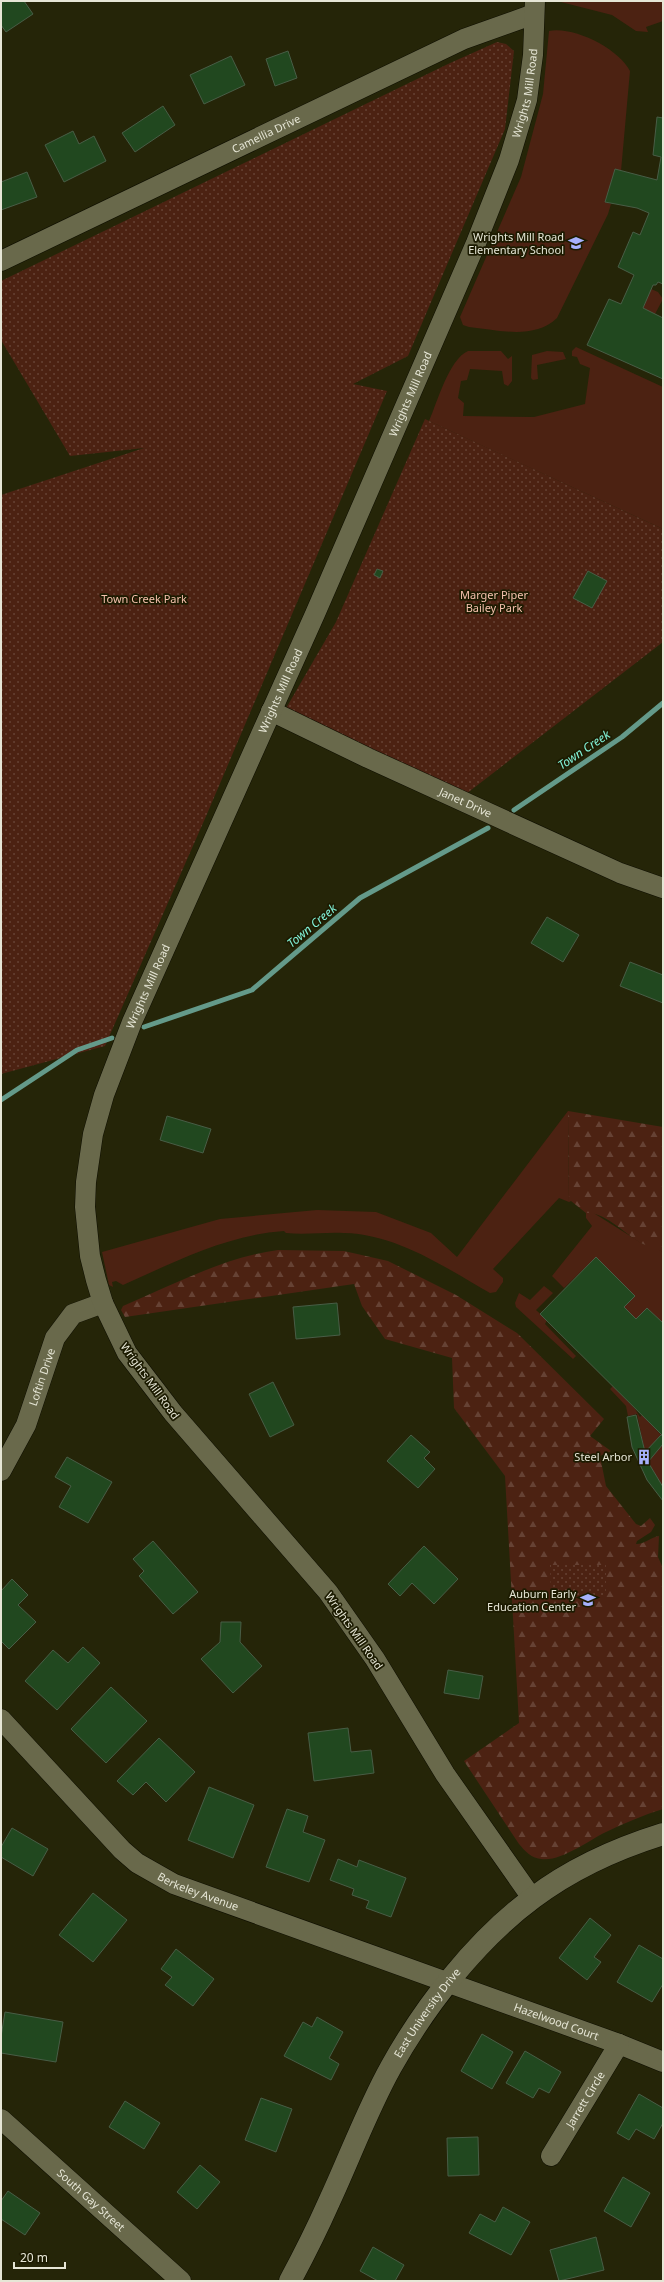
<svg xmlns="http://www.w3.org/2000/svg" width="664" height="2282" viewBox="0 0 664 2282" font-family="'Noto Sans',sans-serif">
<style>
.grass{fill:#4c2212}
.forest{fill:url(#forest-firs)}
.park{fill:url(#park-dots)}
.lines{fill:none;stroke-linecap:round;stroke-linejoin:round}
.stream{stroke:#649a8a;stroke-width:5}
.building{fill:#21481f;stroke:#485d46}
.minor-casing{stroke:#0e0e00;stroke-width:21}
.secondary-casing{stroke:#0e0e00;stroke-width:23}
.minor{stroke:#69694b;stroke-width:20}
.secondary{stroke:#69694b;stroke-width:22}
.labels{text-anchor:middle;stroke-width:3.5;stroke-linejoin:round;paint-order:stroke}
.street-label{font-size:11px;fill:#e6e6d6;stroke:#1c1b01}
.poi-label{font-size:11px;fill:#e6e6d6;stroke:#1c1b01;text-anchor:end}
.park-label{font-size:11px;fill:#f5c1ad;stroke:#1c1b01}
.water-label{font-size:12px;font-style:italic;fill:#82f2d8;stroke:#1c1b01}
</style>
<defs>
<pattern id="forest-firs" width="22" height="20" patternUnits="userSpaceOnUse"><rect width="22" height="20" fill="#4c2212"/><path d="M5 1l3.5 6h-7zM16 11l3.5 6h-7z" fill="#664234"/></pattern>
<pattern id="park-dots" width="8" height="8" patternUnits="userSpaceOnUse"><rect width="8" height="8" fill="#4c2212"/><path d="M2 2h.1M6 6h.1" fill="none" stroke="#664234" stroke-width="1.8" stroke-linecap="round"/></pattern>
</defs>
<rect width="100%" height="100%" fill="#252508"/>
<path class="grass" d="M557,1H663V21L646,27L648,32L636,31L612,15Z
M549,31C574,26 619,49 630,71L621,171L615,170L605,202L611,204L608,214L557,318C534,340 498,330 469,327L463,325L460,317L521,177L543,94Z
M651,289L658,292L663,299L655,314L643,308Z
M576,347L663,387V529L429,421C437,403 449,359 468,351H501L508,359L512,356V381L508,386L504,384L502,371L470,369L467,380L461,381L458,398L464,403L463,416L534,417L585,404L590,368L580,364L577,357L572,356V351Z
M547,351L563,352L566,359L537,365L538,379L533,380L531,378L532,355Z
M568,1111L569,1202L559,1198L493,1269L503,1278V1282L496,1292L490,1293C446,1268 397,1234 344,1233C324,1232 306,1235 286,1233L284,1231C226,1235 175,1262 123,1285L116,1281L112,1282L113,1287L109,1285L102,1252L220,1219L317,1210L376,1212L431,1233L457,1257Z
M592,1212L643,1244L652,1245L663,1252V1323L647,1308L636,1319L624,1307L634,1295L596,1257L564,1288L552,1276L592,1226L586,1218V1213Z
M544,1286L553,1293L536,1310L547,1320L545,1324L576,1356L573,1359L516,1307L515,1303L519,1293L530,1300Z
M613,1386L635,1409L640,1417L642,1415L661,1435L645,1452L637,1414L628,1416L626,1406L610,1389Z
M663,1444V1487L648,1462Z"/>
<path class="forest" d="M568,1111L663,1127V1252C656,1248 650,1247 643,1244C627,1236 605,1211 586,1213L571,1201L569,1202Z
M278,1250L344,1251L388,1261L456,1295L517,1333L604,1419L590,1436L611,1451L600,1456L606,1486L636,1524L641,1526L650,1518L655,1525L651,1532L637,1541L636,1544C645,1544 651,1537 659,1536L658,1557L663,1568V1809C644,1815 624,1823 606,1832C589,1840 561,1862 541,1859C531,1858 525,1851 519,1844L464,1761L519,1723L505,1476L454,1408L452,1358L385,1339L362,1306L354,1284L125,1317L121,1310L123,1306C173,1285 224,1257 278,1250Z"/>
<path class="park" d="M497,42L506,44L514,51L505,129L408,356L353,384L387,391L207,814L105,1046L1,1074V495L144,448L70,456L1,340V281L448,64Z
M425,419L663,529V642L466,794L285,710L336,622Z
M550,1565H606V1596H551Z"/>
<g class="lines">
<path class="stream" d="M514,810L622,737L663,703
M144,1027L252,990L360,898L488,828
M1,1100L77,1050L112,1038"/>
</g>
<path class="building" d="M1,1H24L33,14L6,32L1,25Z
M288,51L297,78L275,86L266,59Z
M231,56L245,85L204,104L190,75Z
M163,106L175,125L135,152L122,133Z
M657,117L663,118V284L658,282L656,285H653L643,308L663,318V379L587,345L609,299L621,304L634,275L618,267L633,232L640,235L649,213L637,208L605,202L615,169L657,180L661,157L653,155Z
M73,131L79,144L94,136L106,161L64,182L45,145Z
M27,172L37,197L1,210V182Z
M377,569L383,571L380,578L374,575Z
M588,571L607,581L592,608L573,598Z
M547,917L579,935L563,962L531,943Z
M630,962L663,975V1003L620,986Z
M167,1116L211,1129L203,1153L160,1140Z
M596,1257L635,1296L624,1307L636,1319L647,1308L663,1323V1436L540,1314Z
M337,1303L340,1335L296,1339L293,1307Z
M273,1382L294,1425L270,1437L249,1394Z
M636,1415L645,1452L661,1435L663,1436V1444L648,1462L663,1487V1501L647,1480L632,1447L627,1417Z
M411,1435L430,1452L424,1458L435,1469L418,1488L387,1461Z
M67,1457L112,1482L88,1523L59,1507L71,1486L55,1477Z
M153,1541L198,1592L173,1614L139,1576L144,1571L133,1559Z
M424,1546L458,1579L434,1604L412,1583L400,1596L388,1584Z
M12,1579L28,1595L18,1605L36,1622L9,1649L1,1641V1591Z
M221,1622H241L240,1642L262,1666L233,1693L201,1659L220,1642Z
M83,1647L100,1663L57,1710L25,1681L53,1650L68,1663Z
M448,1670L483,1676L479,1699L444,1693Z
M111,1687L147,1721L106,1763L71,1729Z
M348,1728L351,1752L371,1750L374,1773L314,1781L308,1733Z
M159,1738L195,1772L166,1802L146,1782L133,1795L117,1781Z
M209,1787L254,1805L233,1858L188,1840Z
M287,1809L308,1816L303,1832L325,1840L309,1882L266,1867Z
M12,1828L48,1849L33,1876L1,1857V1847Z
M338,1859L357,1867L359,1860L406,1878L391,1917L366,1908L369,1901L352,1895L354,1889L330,1880Z
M93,1893L127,1920L93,1962L59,1935Z
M590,1918L611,1935L594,1957L601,1962L587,1980L559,1958Z
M639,1945L663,1959V1984L652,2002L617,1982Z
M176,1949L214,1979L193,2006L165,1985L172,1977L161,1969Z
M5,2012L63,2022L56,2062L1,2053V2037Z
M317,2017L343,2032L329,2058L339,2064L331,2080L284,2056L303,2022L312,2027Z
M482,2034L513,2052L492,2089L461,2071Z
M525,2051L561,2072L549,2093L539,2088L533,2098L506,2083Z
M639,2094L663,2108V2123L654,2139L636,2129L629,2140L617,2133Z
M261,2098L292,2109L276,2152L245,2140Z
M125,2101L160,2123L144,2149L109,2127Z
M478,2137L479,2175L448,2176L447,2138Z
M200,2165L220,2182L197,2209L177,2192Z
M623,2177L650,2193L631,2227L604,2211Z
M8,2191L40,2213L25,2235L1,2219V2201Z
M503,2207L530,2222L511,2255L469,2233L480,2214L495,2222Z
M596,2237L604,2270L559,2281L550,2250Z
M373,2247L404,2265L395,2281H378L360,2271Z"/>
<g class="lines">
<g class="minor-casing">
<g id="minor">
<path id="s1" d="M1,261L464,39L534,14"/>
<path id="s2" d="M271,711L368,758L620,873L663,888"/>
<path id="s3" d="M1,1471L26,1425L55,1338L73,1314L103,1303"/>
<path id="s4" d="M1,1719L122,1850L137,1863L174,1884L619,2044L663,2062"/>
<path id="s5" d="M532,1898L445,1774L375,1659L328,1592L173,1413L127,1353L103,1303L96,1280L90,1256L85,1207L86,1182L93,1134L104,1095L132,1022L315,614L476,243L509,160L527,100L533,55L535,1"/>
<path id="s6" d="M1,2119L181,2281"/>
<path id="s7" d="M551,2156L619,2044"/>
</g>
</g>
<g class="secondary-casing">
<g id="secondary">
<path id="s8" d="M290,2281C304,2255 317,2229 329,2202C350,2157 367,2110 391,2067C425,2006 476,1940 533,1898C570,1870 618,1848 663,1834"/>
</g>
</g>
<use href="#minor" class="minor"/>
<use href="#secondary" class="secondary"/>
</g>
<defs>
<g id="school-bare" transform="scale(1.2)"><path d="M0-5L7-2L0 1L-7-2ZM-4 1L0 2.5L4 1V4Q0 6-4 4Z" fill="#a7b1fc" stroke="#1c1b01" stroke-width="2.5" paint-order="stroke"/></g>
<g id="building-bare" transform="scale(1.2)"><path d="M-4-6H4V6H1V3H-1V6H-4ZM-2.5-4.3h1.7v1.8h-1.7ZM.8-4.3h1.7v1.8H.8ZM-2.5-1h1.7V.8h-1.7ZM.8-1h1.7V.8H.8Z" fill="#a7b1fc" stroke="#1c1b01" stroke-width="2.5" paint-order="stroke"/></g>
</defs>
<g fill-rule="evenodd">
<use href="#school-bare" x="576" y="243"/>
<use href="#building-bare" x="644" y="1457"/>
<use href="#school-bare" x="588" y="1600"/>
</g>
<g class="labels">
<g class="street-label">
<text dy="4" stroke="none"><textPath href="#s5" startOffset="2036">Wrights Mill Road</textPath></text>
<text dy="4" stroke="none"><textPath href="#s1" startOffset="294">Camellia Drive</textPath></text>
<text dy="4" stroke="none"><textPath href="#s5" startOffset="1713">Wrights Mill Road</textPath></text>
<text dy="4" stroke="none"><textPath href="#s5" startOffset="1389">Wrights Mill Road</textPath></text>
<text dy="4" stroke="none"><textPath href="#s2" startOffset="215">Janet Drive</textPath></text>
<text dy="4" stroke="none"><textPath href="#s5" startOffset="1065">Wrights Mill Road</textPath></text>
<text dy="4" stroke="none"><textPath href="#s3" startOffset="103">Loftin Drive</textPath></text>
<text transform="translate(150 1381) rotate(54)" y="4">Wrights Mill Road</text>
<text transform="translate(354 1631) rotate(55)" y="4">Wrights Mill Road</text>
<text dy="4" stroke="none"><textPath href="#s4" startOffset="266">Berkeley Avenue</textPath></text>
<text dy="4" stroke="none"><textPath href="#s8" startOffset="302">East University Drive</textPath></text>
<text dy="4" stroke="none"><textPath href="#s4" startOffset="647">Hazelwood Court</textPath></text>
<text dy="4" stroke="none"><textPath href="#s7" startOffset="66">Jarrett Circle</textPath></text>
<text dy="4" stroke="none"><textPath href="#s6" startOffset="121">South Gay Street</textPath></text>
</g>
<g class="poi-label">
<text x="564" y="241">Wrights Mill Road<tspan x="564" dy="13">Elementary School</tspan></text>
<text x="632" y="1461">Steel Arbor</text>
<text x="576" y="1598">Auburn Early<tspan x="576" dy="13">Education Center</tspan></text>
</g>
<g class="park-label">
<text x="494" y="599">Marger Piper<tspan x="494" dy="13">Bailey Park</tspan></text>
<text x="144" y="603">Town Creek Park</text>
</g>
<g class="water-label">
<text transform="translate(584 750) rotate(-34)" y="4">Town Creek</text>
<text transform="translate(312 926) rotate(-40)" y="4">Town Creek</text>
</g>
</g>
<rect width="664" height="2282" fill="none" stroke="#e6e6d6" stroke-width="4"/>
<path d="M14 2262v6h51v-6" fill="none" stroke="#e6e6d6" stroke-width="2"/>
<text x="20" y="2262" font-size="12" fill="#e6e6d6" stroke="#1c1b01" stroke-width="3" paint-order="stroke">20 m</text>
</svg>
